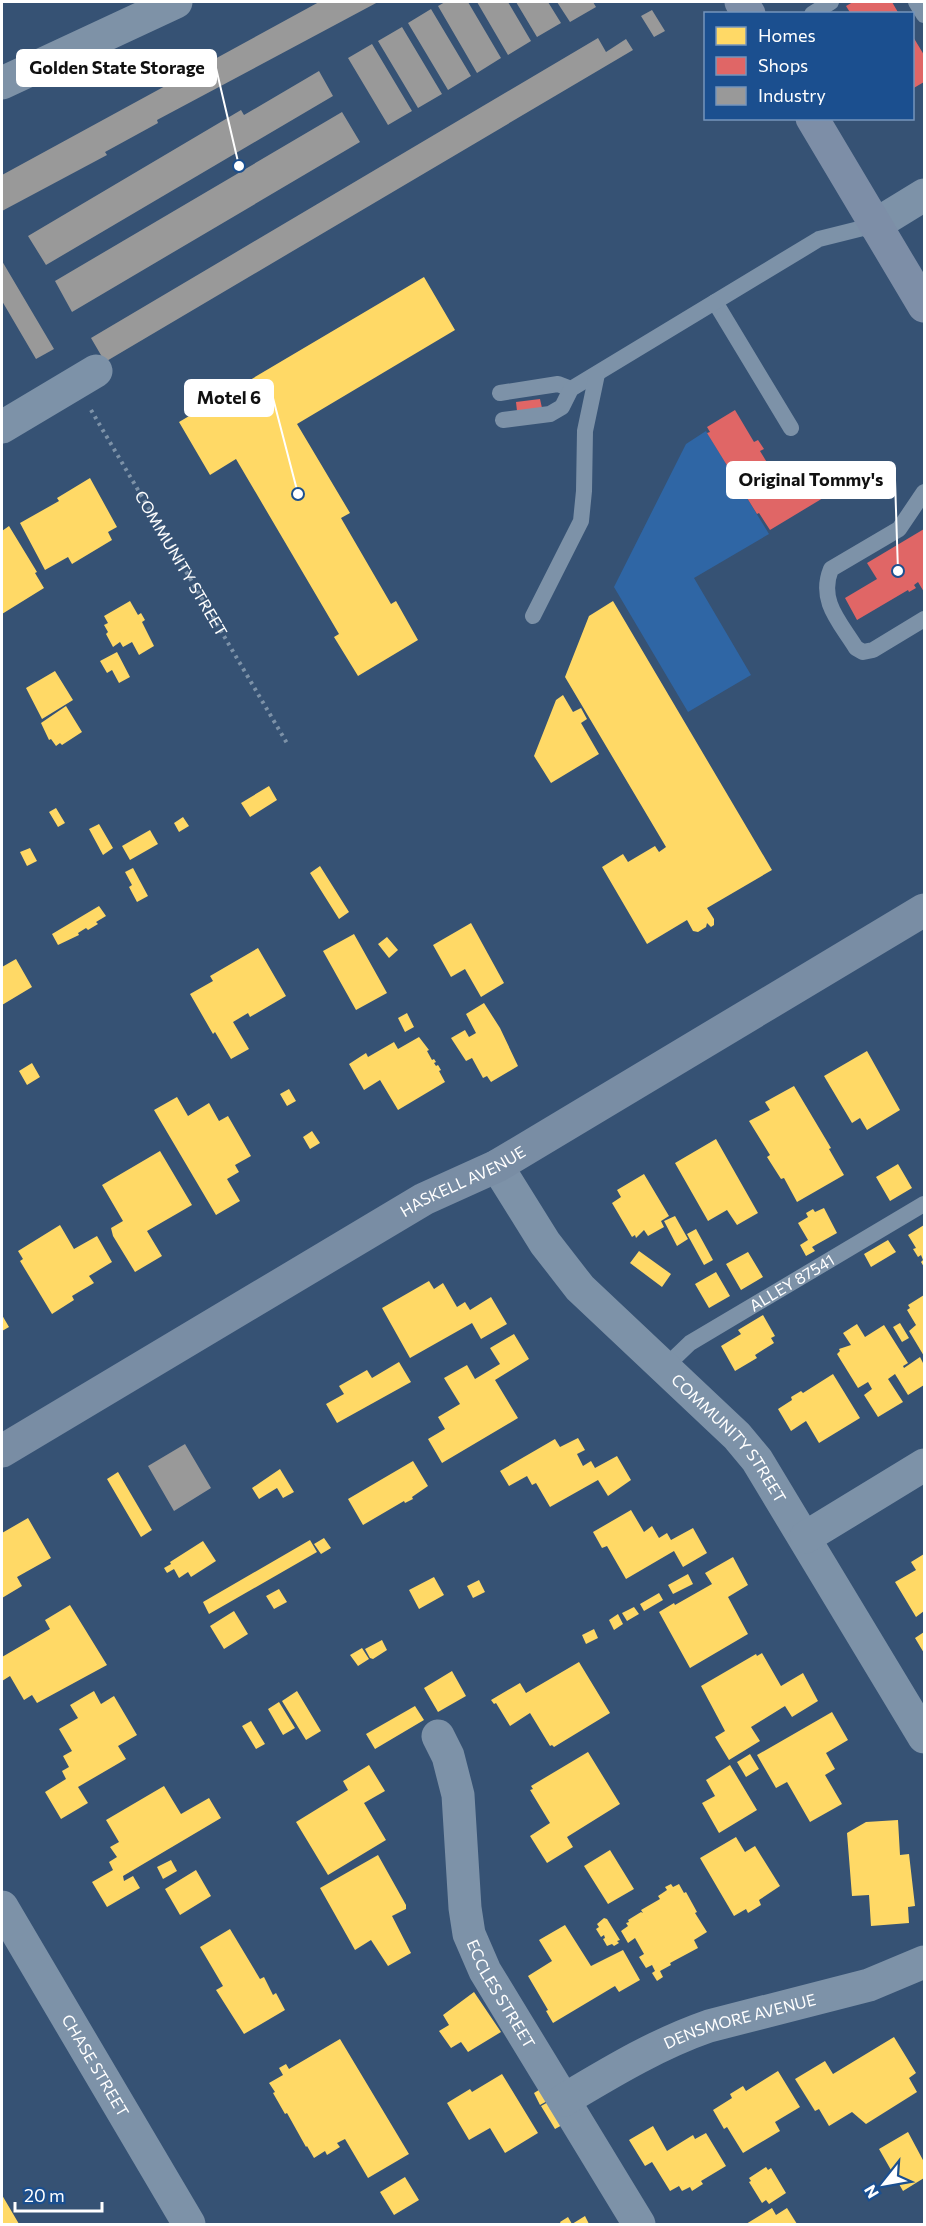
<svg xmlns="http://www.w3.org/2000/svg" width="926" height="2226" viewBox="0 0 926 2226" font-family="Commissioner,sans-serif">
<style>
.green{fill:#2f66a5}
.homes{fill:#ffd966}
.shops{fill:#e06666}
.industry{fill:#999}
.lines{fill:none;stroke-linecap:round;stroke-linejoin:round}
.path{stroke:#7d92a8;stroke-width:4;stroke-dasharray:3 4.5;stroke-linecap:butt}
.service{stroke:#7d92a8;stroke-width:16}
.minor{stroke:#7d92a8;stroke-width:33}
.tertiary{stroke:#7d92a8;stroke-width:33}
.secondary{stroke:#798da4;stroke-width:33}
.primary{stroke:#7d8ea7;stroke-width:33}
.motorway{stroke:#7e92a7;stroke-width:33}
.labels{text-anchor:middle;stroke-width:6;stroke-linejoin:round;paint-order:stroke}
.street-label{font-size:16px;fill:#fff;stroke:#1b4f8f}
.leader{fill:none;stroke:#fff;stroke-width:2}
.callout-dot{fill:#fff;stroke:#1b4f8f;stroke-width:2}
.callout{fill:#fff;stroke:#fff;stroke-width:2}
.callout-label{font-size:18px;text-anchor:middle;font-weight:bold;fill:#111}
</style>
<rect width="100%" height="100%" fill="#365274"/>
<path class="green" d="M706,431L769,534L694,578L751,675L688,712L614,587L686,444Z"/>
<path class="homes" d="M424,277L455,330L297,424L350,513L341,518L391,604L396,601L418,640L358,676L334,637L339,634L236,459L210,475L179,422Z
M90,478L117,527L108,532L112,540L72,564L68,557L45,570L20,523L59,501L57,498Z
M9,526L37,572L35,573L44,588L2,614V531Z
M130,601L138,615L141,613L145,620L142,622L154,646L139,655L132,642L123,647L120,642L113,647L106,634L108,632L104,625L108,623L104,616Z
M613,601L772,870L707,908L714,919V925L711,927L707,923L706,927L698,932L693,931L687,920L647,944L602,867L623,854L628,862L655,846L659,852L666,847L565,677L589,616Z
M117,652L130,677L119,683L112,670L107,673L100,661Z
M55,671L73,700L42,719L26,688Z
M563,695L573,712L581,708L587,719L581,723L599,754L551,783L534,756L556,700Z
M66,706L82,732L62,745L60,743L56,746L51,739L49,740L41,723Z
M269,786L277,800L250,817L241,803Z
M56,808L65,823L58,827L49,812Z
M183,817L189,826L179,832L174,823Z
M99,824L113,848L103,855L89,829Z
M150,830L158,844L130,860L122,846Z
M30,848L37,861L27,866L20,852Z
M320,866L349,912L339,919L310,873Z
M133,868L148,896L137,902L129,887L132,885L125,872Z
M99,906L106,916L96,922L98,924L88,930L86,928L78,933L79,935L58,945L52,934Z
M471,923L504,983L481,997L465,969L451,977L433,945Z
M354,934L387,993L356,1010L323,951Z
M387,937L398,950L389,958L378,944Z
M258,948L286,996L250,1017L248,1013L233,1022L249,1049L231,1059L215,1032L213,1034L190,994L213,981L210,976Z
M16,959L32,987L2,1005V967Z
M484,1003L500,1028L518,1066L491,1082L487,1076L483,1078L472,1058L466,1061L451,1038L465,1030L469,1037L476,1033L466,1014Z
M407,1013L414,1027L405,1032L398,1018Z
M419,1037L429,1050L427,1051L432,1060L434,1059L436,1062L434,1063L436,1066L438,1065L441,1070L439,1071L445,1082L398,1110L380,1080L364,1090L349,1064L366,1053L368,1057L394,1042L398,1049Z
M867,1051L900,1110L867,1130L860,1118L852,1123L824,1076Z
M32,1063L40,1077L27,1085L19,1071Z
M794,1086L831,1148L829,1149L844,1175L797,1202L784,1178L781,1179L767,1157L770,1155L749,1121L770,1110L765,1102Z
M289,1089L296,1101L287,1106L280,1094Z
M177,1097L188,1116L209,1103L219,1121L228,1116L251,1156L235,1165L239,1172L227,1179L240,1201L216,1215L154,1110Z
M312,1131L320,1143L310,1149L303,1137Z
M716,1139L758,1213L737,1225L727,1210L708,1221L675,1163Z
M160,1151L192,1205L147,1231L162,1256L135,1272L113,1236L111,1228L123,1221L102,1185Z
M898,1164L912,1188L890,1201L876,1177Z
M644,1174L669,1216L661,1221L664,1227L648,1236L644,1230L636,1238L635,1235L632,1237L612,1203L621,1197L617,1190Z
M824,1208L837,1233L812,1247L815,1251L806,1256L800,1245L808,1240L798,1223L808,1217L806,1213L813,1209L815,1212Z
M675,1216L688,1239L677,1246L664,1221Z
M60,1225L74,1249L97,1236L112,1262L89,1276L94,1283L72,1296L74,1300L52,1314L20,1261L23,1259L18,1251Z
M924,1225V1267L921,1262L923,1260L921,1255L918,1257L913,1249L916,1248L908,1235Z
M696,1229L713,1260L704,1265L687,1234Z
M888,1240L896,1252L871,1267L864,1254Z
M639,1251L671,1274L662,1287L630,1263Z
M748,1252L763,1277L741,1290L726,1264Z
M716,1272L730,1296L709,1308L695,1284Z
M429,1281L434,1289L443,1283L457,1307L465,1302L470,1310L491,1297L507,1324L481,1339L472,1323L410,1358L382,1308Z
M924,1295V1356L909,1331L916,1325L907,1310L910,1308L908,1305Z
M2,1315L9,1327L2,1331Z
M763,1315L775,1336L771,1338L774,1343L755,1355L757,1358L735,1371L721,1346L741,1334L738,1330Z
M900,1323L909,1338L902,1342L893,1327Z
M857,1324L865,1337L884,1325L908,1363L903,1366L904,1368L920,1357L924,1365V1385L908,1395L895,1374L888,1379L903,1402L878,1417L864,1395L872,1389L868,1382L858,1388L837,1354L840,1351L839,1349L851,1345L843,1333Z
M514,1334L529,1359L495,1380L518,1418L442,1463L428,1439L445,1429L438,1417L460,1404L444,1378L467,1365L475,1379L500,1364L490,1348Z
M399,1362L411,1382L337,1423L326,1404L344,1394L339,1386L367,1370L372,1378Z
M833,1374L860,1418L819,1443L806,1421L791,1431L778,1409L792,1400L791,1397L801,1391L803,1393Z
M578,1438L585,1450L577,1454L583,1466L591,1461L595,1468L617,1456L631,1480L608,1496L598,1480L550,1507L536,1483L532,1485L527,1476L509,1486L500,1471L555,1439L560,1447Z
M413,1461L428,1486L412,1497L413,1499L405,1503L404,1501L363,1525L348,1499Z
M280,1469L294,1492L283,1498L277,1488L259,1499L252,1488Z
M118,1472L152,1530L141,1537L107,1479Z
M631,1510L644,1532L652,1526L659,1538L667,1533L671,1540L693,1528L707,1553L683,1567L674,1551L626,1579L607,1546L602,1548L593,1532Z
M28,1518L51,1558L17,1577L22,1586L2,1598V1533Z
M324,1538L331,1548L321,1554L314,1544Z
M310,1540L317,1552L209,1614L203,1602Z
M203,1541L216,1561L191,1577L188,1572L179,1578L174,1569L167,1573L164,1568L171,1564L170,1562Z
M924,1554V1611L916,1617L895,1582L916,1570L911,1562Z
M733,1557L748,1585L728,1597L748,1634L690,1668L659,1612L674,1603L675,1605L712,1584L705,1573Z
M688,1574L693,1584L673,1594L668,1585Z
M434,1577L444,1595L419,1609L409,1590Z
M479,1580L485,1592L473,1598L467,1586Z
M279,1589L287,1602L274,1609L266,1596Z
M659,1593L663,1600L644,1611L640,1604Z
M70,1605L107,1665L37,1703L32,1695L24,1700L10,1676L2,1681V1657L50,1629L45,1620Z
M634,1607L639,1614L627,1621L622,1613Z
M234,1611L248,1634L224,1649L210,1626Z
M618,1614L623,1624L614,1630L609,1620Z
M594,1629L598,1638L586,1644L582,1635Z
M924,1632V1653L915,1638Z
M382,1640L387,1650L373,1659L370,1658L365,1649Z
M362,1648L369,1659L358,1666L350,1655Z
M762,1653L781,1686L803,1673L818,1701L792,1717L785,1706L751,1727L760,1741L729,1760L715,1737L725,1731L701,1686L756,1654L757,1656Z
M579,1662L610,1713L554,1747L552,1745L550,1746L530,1713L510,1726L496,1703L494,1704L491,1700L520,1683L526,1693Z
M452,1671L466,1696L438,1712L424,1688Z
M94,1691L101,1704L114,1696L137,1735L118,1746L126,1759L78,1787L88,1803L61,1819L45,1792L66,1779L62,1771L69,1767L63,1756L72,1751L59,1729L78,1718L70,1705Z
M297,1691L321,1731L306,1740L282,1701Z
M279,1702L295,1728L283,1735L268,1709Z
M415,1706L424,1720L375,1749L366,1734Z
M832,1712L848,1740L826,1753L835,1769L825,1775L842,1804L810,1822L787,1782L776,1788L757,1755Z
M251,1721L265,1744L256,1749L242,1726Z
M588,1752L620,1804L567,1837L573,1847L547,1863L530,1836L550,1823L530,1790L533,1789L531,1786Z
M750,1754L759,1769L746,1777L737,1762Z
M369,1765L385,1791L364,1803L386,1840L328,1875L296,1822L348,1790L343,1781Z
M730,1765L757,1810L719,1833L702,1803L715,1796L706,1780Z
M164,1786L181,1814L209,1798L221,1818L123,1876L124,1881L133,1876L140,1888L107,1907L92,1882L113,1870L109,1862L117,1857L110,1847L119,1842L106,1820Z
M898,1820L900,1855L909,1854L915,1906L908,1907L909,1923L871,1926L869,1895L852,1896L847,1833L866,1822Z
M736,1837L745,1852L755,1846L780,1886L759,1900L761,1905L748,1913L746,1909L734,1916L700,1858Z
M610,1850L634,1889L608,1904L584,1866Z
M378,1855L406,1905V1909L392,1916L411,1953L388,1966L371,1940L355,1950L320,1888Z
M171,1860L177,1871L163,1879L157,1867Z
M196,1870L211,1896L180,1915L165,1889Z
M671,1884L673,1887L679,1884L684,1893L686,1892L697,1912L695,1913L707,1932L694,1940L698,1948L670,1963L671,1965L660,1971L663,1977L657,1981L652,1973L655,1971L652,1965L646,1968L639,1957L644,1954L635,1938L628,1943L621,1931L628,1926L626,1923L629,1922L628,1920L641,1912L643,1913L641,1910L660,1899L658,1896L667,1890L665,1887Z
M604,1918L607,1919L620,1940L617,1941L619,1943L614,1946L612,1944L607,1946L603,1939L605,1938L604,1935L601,1937L596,1929L599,1927L597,1924Z
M565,1925L591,1966L623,1950L640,1980L619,1992L615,1986L553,2023L546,2011L548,2010L528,1976L552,1961L539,1940Z
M230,1929L260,1979L264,1977L273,1995L276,1993L285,2010L244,2034L216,1990L223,1986L200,1947Z
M474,1992L501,2032L468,2052L461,2042L451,2048L439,2031L449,2025L443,2015Z
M894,2037L916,2073L909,2078L917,2092L866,2124L852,2112L829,2126L819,2109L815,2111L795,2079L825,2061L833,2074Z
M340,2039L409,2154L368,2178L345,2139L337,2143L340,2147L327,2155L325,2151L314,2158L307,2146L306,2147L287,2113L285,2114L273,2093L275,2092L269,2083L283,2075L279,2068L286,2064L289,2069Z
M778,2071L800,2107L775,2122L780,2131L743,2153L727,2127L724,2129L713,2110L732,2098L730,2094L743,2086L746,2091Z
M502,2074L538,2133L505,2153L490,2128L469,2140L447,2103L470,2089L472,2092Z
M542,2088L549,2100L540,2105L534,2093Z
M550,2101L564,2124L555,2129L541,2106Z
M653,2126L667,2151L693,2135L695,2139L706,2133L726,2166L701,2181L703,2184L692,2191L690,2187L682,2191L679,2186L670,2191L652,2162L645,2166L629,2140Z
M908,2132L924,2162V2178L903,2191L879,2149Z
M766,2167L768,2170L771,2168L786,2193L769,2204L766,2200L762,2203L749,2182L751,2181L749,2178Z
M405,2177L419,2200L394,2215L380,2192Z
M2,2195L19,2224H2Z
M772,2208L776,2215L787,2208L797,2224H746Z
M585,2216L589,2224H561L560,2222L568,2217L572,2224Z"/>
<path class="shops" d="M853,2H892L899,14H851L846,6Z
M912,35L924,55V82L912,89Z
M540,399L542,408L517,411L516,402Z
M735,410L754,442L758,440L764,449L760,451L783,489L818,467L833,492L770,530L759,513L757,514L707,433L710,432L707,427Z
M924,529V592L918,582L914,585L916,588L909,592L908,590L857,620L845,598L877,579L867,563Z"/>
<path class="industry" d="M319,2H378L157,120L158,123L105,152L107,155L2,211V175Z
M445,2H468L501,58L477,73L438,6Z
M477,2H508L531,41L508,55Z
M516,2H548L561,23L537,37Z
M557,2H593L596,7L570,22Z
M431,9L471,76L448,90L408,23Z
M652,10L665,31L654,37L641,16Z
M402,27L442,94L418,108L378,41Z
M598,38L606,52L626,39L633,50L105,362L91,338Z
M372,44L412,111L388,125L348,58Z
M319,71L333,96L46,265L28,236L241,110L244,115Z
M342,112L360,142L72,312L55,281Z
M2,261L54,349L36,359L2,301Z
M185,1444L211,1488L174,1511L148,1466Z"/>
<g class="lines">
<path class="path" id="s1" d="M91,410L288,745"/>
<g class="service">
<path d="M916,2L924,15"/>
<path d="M812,14L831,2"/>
<path d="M715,302L791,428"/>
<path d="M500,393L558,384L571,389"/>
<path d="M503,420L550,414L562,407L571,389L819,239L875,225"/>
<path d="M924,492L899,529L831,569C818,601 840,622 856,648L863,652L873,650L924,619"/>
<path d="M533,616L581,521L584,491L585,431L597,374"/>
<path id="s2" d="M665,1367L690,1343L924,1204"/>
</g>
<g class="minor">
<path d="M875,225L924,195"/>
<path d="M2,427L96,371"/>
<path id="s3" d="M497,1166L545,1243L580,1288L737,1436L757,1460L924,1737"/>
<path d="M806,1537L924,1465"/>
<path id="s4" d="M438,1736L448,1756L458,1795L465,1908L469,1934L485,1971L639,2224"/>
<path id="s5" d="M564,2100C611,2072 657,2044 709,2026L869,1985L924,1962"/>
</g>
<path class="tertiary" id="s6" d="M2,1907L189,2224"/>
<path class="secondary" id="s7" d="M2,1451L424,1199L497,1166L924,910"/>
<path class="primary" d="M741,2L749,14
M812,118L924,306"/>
<path class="motorway" d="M2,83L176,2"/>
</g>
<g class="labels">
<g class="street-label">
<text dy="6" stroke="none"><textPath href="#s1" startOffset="178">COMMUNITY STREET</textPath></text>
<text dy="6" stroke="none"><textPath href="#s7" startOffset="534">HASKELL AVENUE</textPath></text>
<text dy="6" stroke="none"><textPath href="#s2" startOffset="153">ALLEY 87541</textPath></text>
<text dy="6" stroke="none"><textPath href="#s3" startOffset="360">COMMUNITY STREET</textPath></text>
<text dy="6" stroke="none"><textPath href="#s4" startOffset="270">ECCLES STREET</textPath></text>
<text dy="6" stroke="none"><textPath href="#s5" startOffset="194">DENSMORE AVENUE</textPath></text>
<text dy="6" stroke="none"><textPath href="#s6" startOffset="184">CHASE STREET</textPath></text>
</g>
</g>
<path class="leader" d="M239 166L216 68M298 494L273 398M898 571L895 480"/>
<g class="callout-dot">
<circle cx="239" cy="166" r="6"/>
<circle cx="298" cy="494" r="6"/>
<circle cx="898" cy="571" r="6"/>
</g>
<g class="callout">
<rect x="17" y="50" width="199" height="36" rx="6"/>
<rect x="185" y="380" width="88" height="36" rx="6"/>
<rect x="727" y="462" width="168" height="36" rx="6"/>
</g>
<g class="callout-label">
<text x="117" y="74">Golden State Storage</text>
<text x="229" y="404">Motel 6</text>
<text x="811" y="486">Original Tommy's</text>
</g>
<rect width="926" height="2226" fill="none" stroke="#ffffff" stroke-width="6"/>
<rect x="704" y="12" width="210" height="108" fill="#1b4f8f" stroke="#7695bc" stroke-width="1.5"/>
<rect x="716" y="27" width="30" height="18" fill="#ffd966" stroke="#7695bc" stroke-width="1.5"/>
<text x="758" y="42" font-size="18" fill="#ffffff">Homes</text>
<rect x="716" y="57" width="30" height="18" fill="#e06666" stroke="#7695bc" stroke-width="1.5"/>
<text x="758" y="72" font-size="18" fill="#ffffff">Shops</text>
<rect x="716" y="87" width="30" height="18" fill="#999999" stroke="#7695bc" stroke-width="1.5"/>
<text x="758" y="102" font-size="18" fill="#ffffff">Industry</text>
<g transform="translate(884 2184) rotate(239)" stroke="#1b4f8f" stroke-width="4.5" paint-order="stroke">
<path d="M0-4.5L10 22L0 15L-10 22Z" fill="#ffffff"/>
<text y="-9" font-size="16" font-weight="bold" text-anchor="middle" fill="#ffffff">N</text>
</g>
<path d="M15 2202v9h87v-9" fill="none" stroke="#ffffff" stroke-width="3"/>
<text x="24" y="2202" font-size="18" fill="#ffffff" stroke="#1b4f8f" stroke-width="4.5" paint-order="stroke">20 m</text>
</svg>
